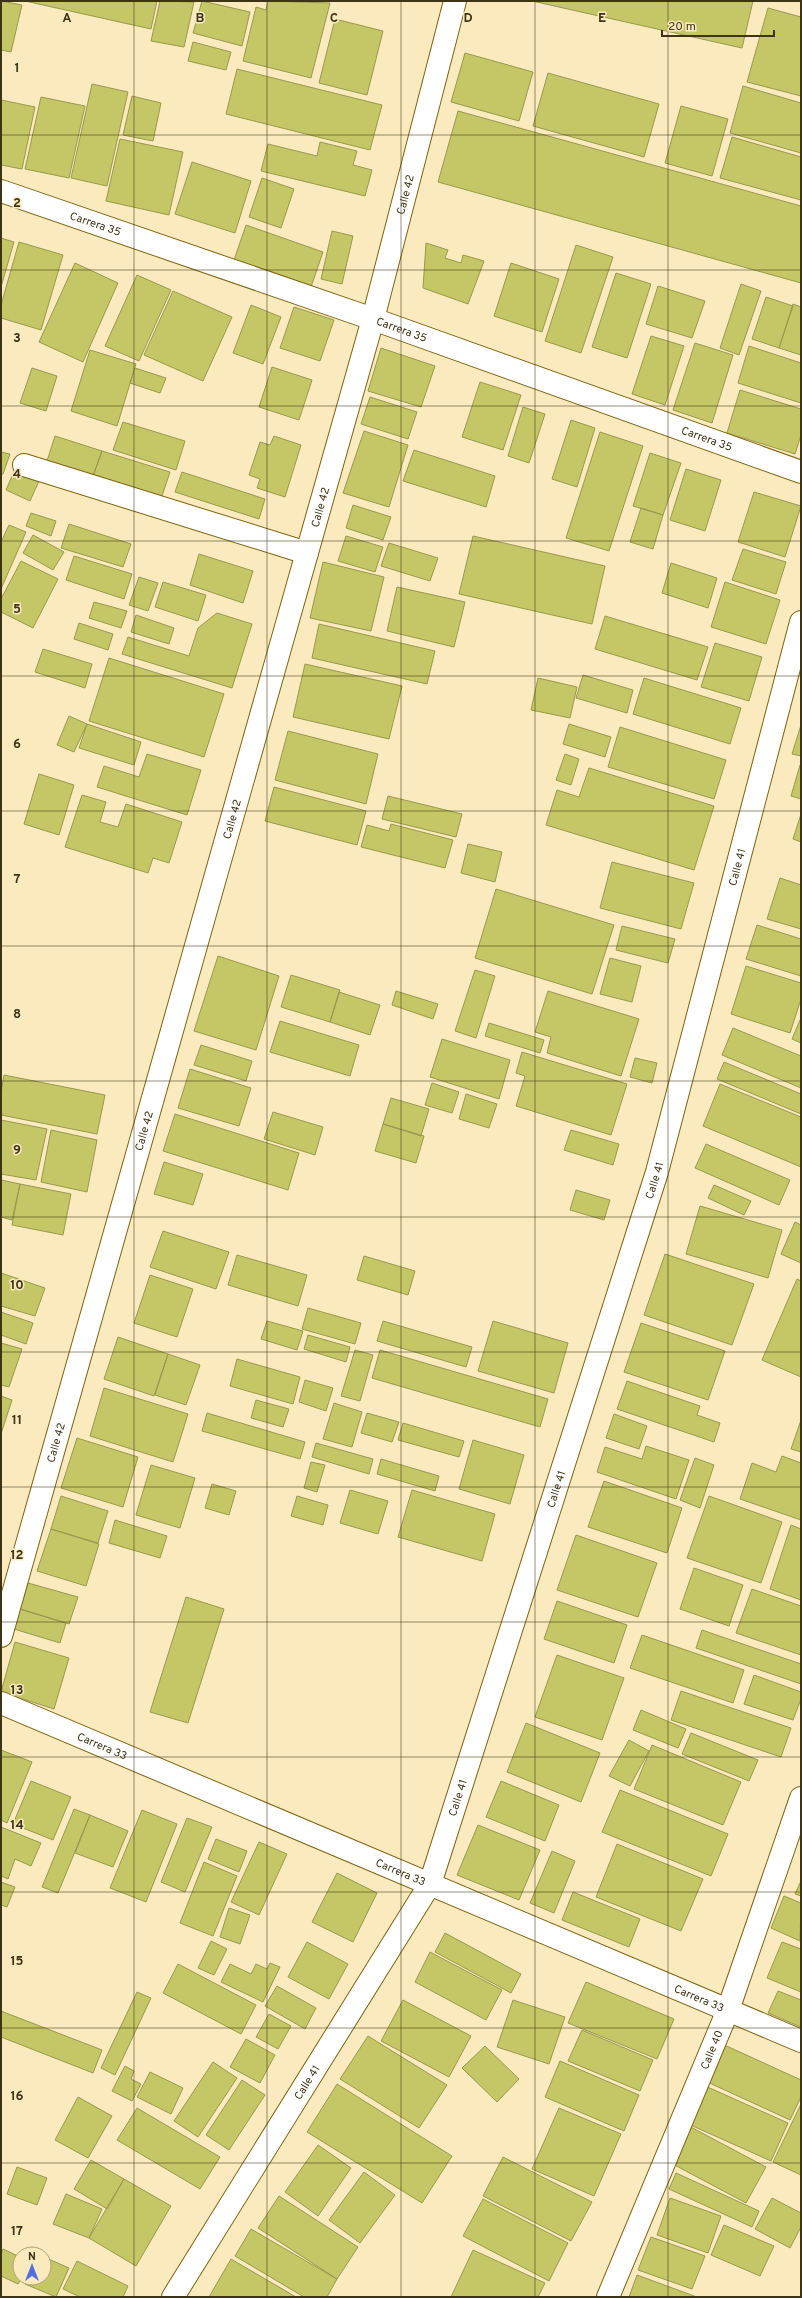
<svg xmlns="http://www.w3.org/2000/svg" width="802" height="2298" viewBox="0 0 802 2298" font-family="Overpass,sans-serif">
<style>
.building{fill:#c5c665;stroke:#98994d}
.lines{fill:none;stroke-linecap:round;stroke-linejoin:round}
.minor-casing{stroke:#7d6311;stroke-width:24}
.tertiary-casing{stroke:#7d6311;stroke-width:24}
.minor{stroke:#fff;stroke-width:22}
.tertiary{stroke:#fff;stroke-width:22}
.grid{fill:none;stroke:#3e3314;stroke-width:1;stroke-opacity:0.55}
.labels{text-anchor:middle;stroke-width:3;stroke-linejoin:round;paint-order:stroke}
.street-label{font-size:11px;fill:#3e3314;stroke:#faeabe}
.grid-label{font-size:13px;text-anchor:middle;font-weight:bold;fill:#3e3314;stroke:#faeabe;stroke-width:3;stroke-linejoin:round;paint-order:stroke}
</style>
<rect width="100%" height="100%" fill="#faeabe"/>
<path class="building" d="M1,1L22,5L11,52L1,50Z
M25,1H157L151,29Z
M160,1L194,2L184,47L151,41Z
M202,1L250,12L242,46L193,33Z
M268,1L330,3L311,78L243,61L256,7L266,10Z
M532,1H753L742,48Z
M768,8L801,17V96L747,82Z
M335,19L383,31L367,95L319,83Z
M193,42L231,52L226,70L188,61Z
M465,53L533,72L519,121L451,102Z
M237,69L382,105L370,150L226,114Z
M548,73L659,104L644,157L533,126Z
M92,84L128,92L107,186L71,178Z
M743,86L801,103V153L730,133Z
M132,96L161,103L153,141L123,135Z
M41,97L85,106L69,178L25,169Z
M1,100L35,107L22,169L1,165Z
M681,106L728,119L712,176L665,163Z
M458,111L801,206V283L438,182Z
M732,137L801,157V200L720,178Z
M120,139L183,152L169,215L106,201Z
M320,142L357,151L353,165L372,170L365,196L261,171L268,144L317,156Z
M192,162L251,181L235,233L175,214Z
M262,178L294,189L281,228L249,217Z
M246,225L323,252L311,287L234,260Z
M332,231L353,236L342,284L321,279Z
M1,238L14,242L1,287Z
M19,242L63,255L41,330L1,318V305Z
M426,243L448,250L445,258L461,263L463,255L484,261L468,304L423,288Z
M576,245L613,257L581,353L545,341Z
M75,263L118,283L83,362L39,342Z
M511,263L559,279L542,332L494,316Z
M616,273L651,284L627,358L592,347Z
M137,275L171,290L139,361L105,346Z
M741,284L761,291L739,355L720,348Z
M658,286L705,301L692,338L646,324Z
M173,291L232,317L203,381L144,355Z
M766,297L793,306L779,348L752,339Z
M793,304L801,307V355L779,348Z
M251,305L281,317L263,364L233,353Z
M294,307L334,320L320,361L280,348Z
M651,336L684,346L665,405L632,394Z
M695,343L733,355L712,423L673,410Z
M749,346L801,363V403L738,383Z
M381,348L435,366L421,407L368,391Z
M90,350L136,364L117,426L71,411Z
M272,367L312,380L299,420L259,407Z
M32,368L57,376L46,411L20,403Z
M135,368L166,378L160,393L130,383Z
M480,382L521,395L503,450L462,437Z
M740,390L801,409V435L795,454L727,433Z
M370,397L417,412L408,439L361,424Z
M523,407L545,414L529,463L508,456Z
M571,420L595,428L577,487L552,479Z
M123,422L185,441L176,470L113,450Z
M364,431L408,445L389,507L343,493Z
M600,432L643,446L609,551L566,538Z
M55,436L102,451L93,476L47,461Z
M274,436L301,445L285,497L257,488L260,479L249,475L260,442L270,445Z
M414,450L495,476L486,507L403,481Z
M102,451L170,472L161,499L93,476Z
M1,452L10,454L3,474H1Z
M650,453L681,463L663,515L633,506Z
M15,469L39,481L30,501L6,490Z
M686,469L721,480L705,531L670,520Z
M182,472L265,499L259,519L175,492Z
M754,492L801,506L785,557L738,542Z
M353,505L391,517L383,540L346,528Z
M641,508L663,515L653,549L630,542Z
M31,513L56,521L51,536L26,526Z
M69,524L131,544L123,567L61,548Z
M9,525L26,532L1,589V542Z
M33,535L64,552L53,570L23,553Z
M346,536L383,547L375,572L338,561Z
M473,536L605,566L592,624L459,594Z
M389,543L438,558L430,581L381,566Z
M743,549L786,562L776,594L732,580Z
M199,554L253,571L243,603L190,585Z
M74,556L132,574L124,599L66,580Z
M21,561L58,579L33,628L1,612V599Z
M323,562L384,577L371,631L310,618Z
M671,563L717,578L708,608L662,593Z
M139,577L158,583L148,611L129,605Z
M163,582L206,595L198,621L155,607Z
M725,582L780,600L766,644L711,627Z
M397,587L465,602L454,647L387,631Z
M94,602L127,611L121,628L89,618Z
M217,613L252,624L232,688L122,654L128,637L189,656L198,628Z
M136,615L174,628L169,644L131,632Z
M605,616L708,647L697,680L595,649Z
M79,623L113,634L108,650L74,639Z
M319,624L435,651L427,684L312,658Z
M715,643L762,657L749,701L701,687Z
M43,649L92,664L85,688L35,672Z
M109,658L224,694L204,757L89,721Z
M305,664L402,686L389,739L293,717Z
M583,675L633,690L627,713L576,698Z
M538,678L577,687L570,718L531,710Z
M644,678L741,708L730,744L633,714Z
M69,716L87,724L74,752L57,745Z
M87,724L141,742L134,765L79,748Z
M569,724L611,737L605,757L563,744Z
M801,725V756L792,754Z
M620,727L726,760L714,799L608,767Z
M288,731L378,754L366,804L275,780Z
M147,754L201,770L187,815L97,787L104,766L139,777Z
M565,754L579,759L571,785L556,780Z
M800,765L801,766V799L791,796Z
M589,768L714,806L694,870L546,825L557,790L579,797Z
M39,774L74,785L59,835L24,824Z
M274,787L366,811L357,845L265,821Z
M82,795L106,802L100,822L118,827L126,804L182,822L169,863L153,858L148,873L65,847Z
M388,796L462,814L456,837L382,819Z
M801,814V842L793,839Z
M391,824L453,840L445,868L361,847L367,825L389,831Z
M468,844L502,852L495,882L461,873Z
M612,862L694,883L681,929L600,908Z
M780,878L801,885V929L767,919Z
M496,889L614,925L592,994L475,958Z
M757,925L801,939V976L746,959Z
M622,926L675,939L668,963L616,950Z
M218,956L279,976L256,1050L194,1031Z
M610,958L641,966L632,1002L600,994Z
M746,966L801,983V999L790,1033L731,1014Z
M475,970L495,976L476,1038L455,1031Z
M291,975L340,990L330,1022L281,1007Z
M396,991L438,1004L433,1019L392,1005Z
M548,991L639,1019L621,1076L547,1053L551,1037L535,1032Z
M339,992L380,1005L370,1035L330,1022Z
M800,1020L801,1021V1043L792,1039Z
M280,1021L359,1045L350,1076L270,1052Z
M489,1023L544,1040L540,1053L485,1036Z
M733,1028L801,1056V1088L722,1055Z
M442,1039L510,1060L499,1099L430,1077Z
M201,1045L252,1061L246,1081L194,1065Z
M522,1052L627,1084L611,1135L516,1106L525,1076L516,1073Z
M635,1058L657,1063L652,1083L630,1077Z
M724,1062L801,1094V1114L717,1079Z
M190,1069L251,1088L239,1126L178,1108Z
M4,1075L105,1095L97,1134L1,1115V1093Z
M432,1083L459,1092L452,1113L425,1105Z
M720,1084L801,1117V1167L703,1126Z
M466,1094L497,1104L489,1128L459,1119Z
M391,1098L429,1109L421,1136L383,1124Z
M273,1112L323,1127L315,1155L264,1139Z
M175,1114L299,1153L288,1190L163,1151Z
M1,1120L47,1129L36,1180L1,1174Z
M383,1124L424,1136L416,1163L375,1151Z
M51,1130L97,1140L87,1192L41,1182Z
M571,1130L619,1144L613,1165L564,1150Z
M706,1144L790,1180L779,1205L695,1168Z
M164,1162L203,1174L193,1205L154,1194Z
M1,1180L20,1184L12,1220L1,1217Z
M20,1184L71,1194L63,1235L12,1225Z
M714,1185L751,1201L744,1215L708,1198Z
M576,1190L610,1200L604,1220L570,1210Z
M700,1206L782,1230L768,1278L686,1254Z
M795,1222L801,1225V1263L781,1254Z
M163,1231L229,1252L216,1289L150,1267Z
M665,1254L754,1284L732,1345L644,1315Z
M237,1255L307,1275L298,1306L228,1285Z
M364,1256L415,1271L408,1295L357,1280Z
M1,1273L45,1288L35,1316L1,1306Z
M150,1275L193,1289L177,1337L134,1323Z
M797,1279L801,1281V1377L762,1360Z
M308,1308L361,1323L355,1344L302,1329Z
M1,1312L33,1323L26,1344L1,1335Z
M267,1321L303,1331L297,1350L261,1339Z
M383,1321L472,1347L466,1367L377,1341Z
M493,1321L568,1343L554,1393L478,1371Z
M641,1323L725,1351L708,1400L624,1372Z
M308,1335L350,1347L346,1362L304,1349Z
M118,1337L168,1354L154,1396L104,1379Z
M1,1343L22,1349L9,1387L1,1385Z
M355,1350L373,1355L360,1401L341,1396Z
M380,1350L548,1399L540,1427L372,1378Z
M168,1354L200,1365L186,1405L155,1395Z
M237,1359L300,1377L293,1404L230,1386Z
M305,1380L333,1388L326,1411L299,1402Z
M627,1381L700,1406L697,1415L720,1423L714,1442L617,1409Z
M104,1388L188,1414L173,1462L90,1436Z
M1,1396L12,1400L1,1434Z
M256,1400L289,1409L283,1427L251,1418Z
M334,1403L362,1412L352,1447L323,1439Z
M207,1413L305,1442L300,1459L202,1431Z
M367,1413L399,1422L392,1442L361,1433Z
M614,1414L647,1426L639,1449L606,1438Z
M801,1420V1452L791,1449Z
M403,1423L464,1441L459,1457L398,1440Z
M77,1438L138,1457L123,1507L61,1488Z
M473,1440L524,1455L510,1504L459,1489Z
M316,1443L373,1459L369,1474L312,1457Z
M646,1446L689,1460L676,1499L597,1472L605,1447L642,1459Z
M782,1456L801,1463V1520L740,1499L752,1463L776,1472Z
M695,1458L714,1465L700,1508L680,1500Z
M381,1459L439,1476L435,1491L377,1474Z
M311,1462L325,1465L317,1492L304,1488Z
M151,1465L195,1478L180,1528L136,1515Z
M604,1481L682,1508L667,1553L588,1527Z
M212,1484L236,1491L229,1515L205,1508Z
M350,1490L388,1501L378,1534L340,1523Z
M412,1490L495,1514L482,1561L398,1537Z
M61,1496L108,1511L98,1543L51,1529Z
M297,1496L328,1505L323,1525L291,1516Z
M709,1496L782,1522L761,1583L687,1558Z
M115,1520L167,1536L160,1558L109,1543Z
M791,1525L801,1529V1600L770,1589Z
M51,1529L99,1544L86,1586L37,1571Z
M576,1535L657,1563L638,1617L557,1590Z
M694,1568L743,1585L729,1626L680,1609Z
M28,1583L78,1597L69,1624L20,1609Z
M752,1589L801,1606V1655L736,1633Z
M186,1597L224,1609L188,1723L150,1712Z
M557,1601L627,1625L614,1663L544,1639Z
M20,1609L66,1623L60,1643L14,1629Z
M702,1630L801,1664V1684L696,1648Z
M642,1635L744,1670L733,1703L630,1668Z
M15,1642L69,1658L54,1709L1,1692Z
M557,1655L624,1678L602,1740L535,1717Z
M754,1675L801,1692V1699L793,1720L744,1704Z
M681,1691L791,1728L781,1757L671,1720Z
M641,1710L686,1729L678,1748L633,1730Z
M526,1723L600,1753L581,1802L507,1772Z
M691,1733L758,1760L749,1781L682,1754Z
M629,1740L649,1751L630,1786L609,1776Z
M652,1745L741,1782L723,1825L634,1789Z
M1,1750L32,1762L7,1823L1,1820Z
M31,1781L71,1797L53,1840L13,1824Z
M501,1781L559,1805L545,1841L486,1817Z
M620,1790L728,1834L711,1876L602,1832Z
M74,1809L90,1815L58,1893L42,1887Z
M142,1810L177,1824L146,1902L110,1888Z
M90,1815L128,1831L113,1867L75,1853Z
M187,1818L212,1827L185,1892L161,1882Z
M478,1825L540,1850L519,1900L457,1875Z
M1,1827L41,1843L31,1866L15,1859L8,1879L1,1876Z
M216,1839L247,1851L239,1872L208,1859Z
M259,1842L287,1854L259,1915L231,1902Z
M617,1844L703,1879L681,1931L596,1897Z
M552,1851L575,1861L554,1913L530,1903Z
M204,1862L237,1876L213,1936L180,1923Z
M337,1873L377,1893L353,1942L312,1922Z
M801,1881V1896L795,1894Z
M1,1882L15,1887L7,1907L1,1905Z
M573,1892L640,1919L629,1947L562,1920Z
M784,1896L801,1903L800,1941L771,1928Z
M229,1908L250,1915L240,1944L220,1937Z
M445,1933L521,1974L511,1993L435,1952Z
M211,1941L227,1949L214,1975L198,1968Z
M307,1942L348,1964L329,1999L288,1977Z
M782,1942L801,1949V1992L767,1978Z
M430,1952L502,1990L486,2020L415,1982Z
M270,1963L280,1967L263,2002L221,1982L230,1964L251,1974L256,1964L267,1969Z
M178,1964L256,2005L241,2034L163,1993Z
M586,1982L674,2019L657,2059L568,2023Z
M277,1986L316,2008L305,2029L265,2006Z
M778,1991L801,2000V2027L768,2013Z
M137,1992L151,1998L115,2075L101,2068Z
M403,2000L471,2036L449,2077L381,2041Z
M513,2000L565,2017L549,2064L497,2047Z
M1,2011L102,2050L93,2073L1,2037Z
M269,2014L291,2026L278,2049L256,2037Z
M582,2030L653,2060L640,2091L568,2061Z
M368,2036L447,2085L419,2128L340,2079Z
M246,2039L275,2055L260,2083L230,2067Z
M720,2043L801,2080V2097L790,2120L703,2080Z
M485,2046L519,2079L497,2102L462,2068Z
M560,2061L639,2095L624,2131L545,2097Z
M213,2062L237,2078L198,2137L174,2121Z
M125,2066L134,2071L131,2079L141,2084L132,2101L112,2091Z
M150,2072L183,2088L171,2114L137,2097Z
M242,2080L265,2095L229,2150L206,2135Z
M337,2084L452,2156L422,2203L307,2132Z
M703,2085L788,2123L771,2161L686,2123Z
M78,2097L112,2116L88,2158L55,2140Z
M801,2104V2175L773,2162Z
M137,2108L220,2157L200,2189L117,2140Z
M559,2108L621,2134L594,2196L532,2169Z
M687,2125L766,2167L746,2203L667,2161Z
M318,2145L351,2168L318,2216L285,2192Z
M503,2157L592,2202L571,2241L483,2196Z
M91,2160L124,2179L107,2209L74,2189Z
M17,2167L47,2178L37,2205L7,2194Z
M364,2172L395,2195L360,2243L329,2220Z
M676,2173L759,2211L752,2227L669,2189Z
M124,2179L171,2206L136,2266L89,2238Z
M66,2194L102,2209L89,2238L53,2224Z
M279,2196L358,2247L337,2279L258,2228Z
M670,2198L721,2216L708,2253L657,2235Z
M772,2198L801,2213V2227L790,2248L755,2229Z
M483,2199L568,2243L549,2281L463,2236Z
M724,2225L774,2246L760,2276L711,2255Z
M251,2229L337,2279L327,2297H304L235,2256Z
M651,2237L705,2256L692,2289L638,2270Z
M3,2249L20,2257L22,2278L18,2284L1,2276V2253Z
M473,2250L545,2283L538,2297H451Z
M44,2257L69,2268L56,2297L25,2284L28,2278H44Z
M231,2259L296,2297H209Z
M77,2261L128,2286L123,2297H80L63,2289Z
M637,2275L697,2297H629Z"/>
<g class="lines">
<g class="minor-casing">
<g id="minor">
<path id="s1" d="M1,191L373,319L801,472"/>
<path d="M24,465L307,553"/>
<path id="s2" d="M173,2297L430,1884L657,1172L801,622"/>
<path id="s3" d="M608,2297L728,2010L801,1798"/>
</g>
</g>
<g class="tertiary-casing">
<g id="tertiary">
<path id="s4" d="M1,1636L373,319L455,1"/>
<path id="s5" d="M1,1703L801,2041"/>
</g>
</g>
<use href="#minor" class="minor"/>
<use href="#tertiary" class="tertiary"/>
</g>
<path class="grid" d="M134,1V2297M267,1V2297M401,1V2297M535,1V2297M668,1V2297M1,135H801M1,270H801M1,406H801M1,541H801M1,676H801M1,811H801M1,946H801M1,1081H801M1,1217H801M1,1352H801M1,1487H801M1,1622H801M1,1757H801M1,1892H801M1,2028H801M1,2163H801"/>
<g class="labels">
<g class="street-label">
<text dy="4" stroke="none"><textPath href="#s4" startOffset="1497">Calle 42</textPath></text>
<text dy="4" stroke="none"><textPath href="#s1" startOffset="100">Carrera 35</textPath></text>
<text dy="4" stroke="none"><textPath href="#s1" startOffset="424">Carrera 35</textPath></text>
<text dy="4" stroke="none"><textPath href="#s1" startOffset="748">Carrera 35</textPath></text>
<text dy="4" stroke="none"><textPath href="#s4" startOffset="1173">Calle 42</textPath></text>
<text dy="4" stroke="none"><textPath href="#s4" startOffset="849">Calle 42</textPath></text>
<text dy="4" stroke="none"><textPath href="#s2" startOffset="1549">Calle 41</textPath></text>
<text dy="4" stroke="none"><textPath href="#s4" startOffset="525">Calle 42</textPath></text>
<text dy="4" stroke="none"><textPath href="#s2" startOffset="1225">Calle 41</textPath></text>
<text dy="4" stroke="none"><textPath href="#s4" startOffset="201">Calle 42</textPath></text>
<text dy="4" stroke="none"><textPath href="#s2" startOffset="901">Calle 41</textPath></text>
<text dy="4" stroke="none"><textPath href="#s5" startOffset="110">Carrera 33</textPath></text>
<text dy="4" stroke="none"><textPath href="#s2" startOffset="577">Calle 41</textPath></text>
<text dy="4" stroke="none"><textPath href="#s5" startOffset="434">Carrera 33</textPath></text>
<text dy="4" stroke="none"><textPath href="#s5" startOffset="758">Carrera 33</textPath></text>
<text dy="4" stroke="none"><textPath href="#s3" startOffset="268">Calle 40</textPath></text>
<text dy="4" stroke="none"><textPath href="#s2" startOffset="253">Calle 41</textPath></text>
</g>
</g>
<g class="grid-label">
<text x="67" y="22">A</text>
<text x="200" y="22">B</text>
<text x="334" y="22">C</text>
<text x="468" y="22">D</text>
<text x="602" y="22">E</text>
<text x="17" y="72">1</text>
<text x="17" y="207">2</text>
<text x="17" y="342">3</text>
<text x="17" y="478">4</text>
<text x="17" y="613">5</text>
<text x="17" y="748">6</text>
<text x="17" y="883">7</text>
<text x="17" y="1018">8</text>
<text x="17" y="1154">9</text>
<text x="17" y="1289">10</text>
<text x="17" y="1424">11</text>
<text x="17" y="1559">12</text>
<text x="17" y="1694">13</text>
<text x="17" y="1829">14</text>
<text x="17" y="1965">15</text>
<text x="17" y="2100">16</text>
<text x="17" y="2235">17</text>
</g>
<rect width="802" height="2298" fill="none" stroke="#3e3314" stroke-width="4"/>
<g transform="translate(32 2266)"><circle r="19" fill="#faeabe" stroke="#afa17a"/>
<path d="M0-3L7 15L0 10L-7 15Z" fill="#526fe4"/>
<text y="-6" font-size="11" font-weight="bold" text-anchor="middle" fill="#3e3314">N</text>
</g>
<path d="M662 30v6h112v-6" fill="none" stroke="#3e3314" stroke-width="2"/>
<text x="668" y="30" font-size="12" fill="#3e3314" stroke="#faeabe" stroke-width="3" paint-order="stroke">20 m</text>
</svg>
